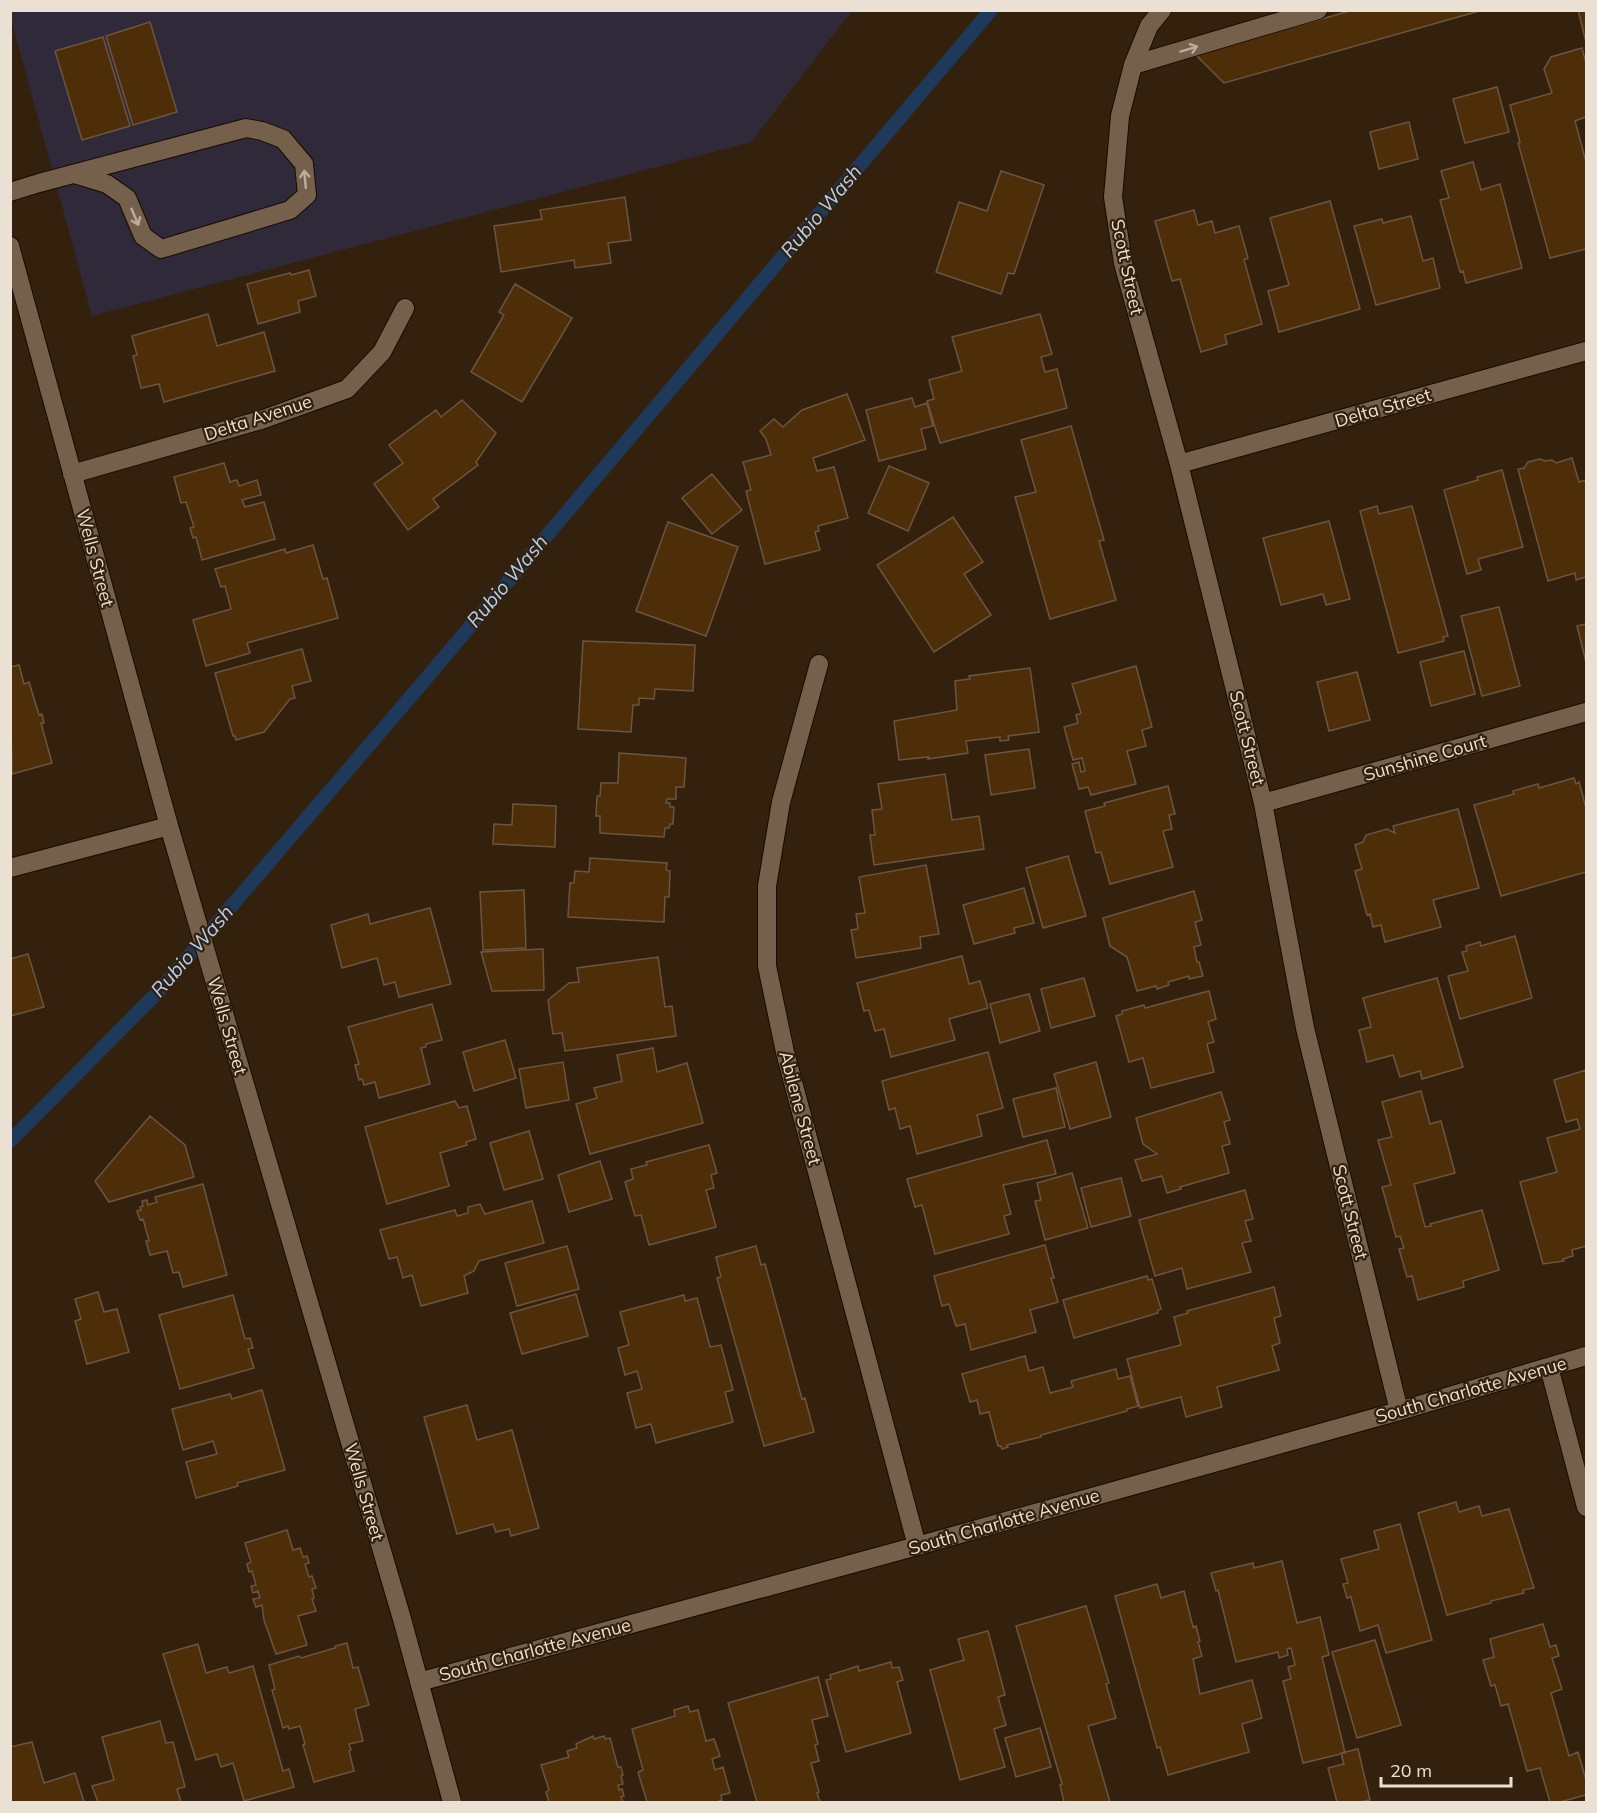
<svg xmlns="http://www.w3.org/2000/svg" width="1597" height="1813" viewBox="0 0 1597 1813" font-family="Mulish,sans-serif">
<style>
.commercial{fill:#302939}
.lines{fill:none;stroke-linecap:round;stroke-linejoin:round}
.stream{stroke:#1e395a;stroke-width:14}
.building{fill:#4e2e09;stroke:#6b5541;stroke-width:1.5}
.lane-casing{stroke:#1a0a00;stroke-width:20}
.street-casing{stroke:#1a0a00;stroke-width:20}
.lane{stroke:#75614b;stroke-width:18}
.street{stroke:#75614b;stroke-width:18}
.oneway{stroke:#bcad9d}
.labels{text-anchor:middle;stroke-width:4.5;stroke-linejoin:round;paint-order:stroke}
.street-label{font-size:18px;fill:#ebe0d4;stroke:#33210d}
.water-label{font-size:20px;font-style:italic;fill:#b3cff3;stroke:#33210d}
</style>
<rect width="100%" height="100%" fill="#33210d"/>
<path class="commercial" d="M10,11H852L751,142L92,316L11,19Z"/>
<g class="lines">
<path class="stream" d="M10,1141L157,993L424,681L991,10"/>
</g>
<path class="building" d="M1353,10H1483L1224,83L1196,55Z
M1578,10H1586V42Z
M150,22L177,112L133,125L106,36Z
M103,37L130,126L82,140L55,51Z
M1582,48L1586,63V117L1575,121L1586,162V249L1550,258L1518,143L1520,142L1510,105L1552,93L1544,69L1551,57Z
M1497,87L1509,132L1465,143L1453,99Z
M1409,122L1418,159L1379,169L1370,132Z
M1473,162L1481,190L1500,184L1522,268L1466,283L1463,271L1460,272L1440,200L1449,198L1441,171Z
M1001,171L1044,185L1014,274L1008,273L1001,294L936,272L959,202L987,211Z
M625,197L631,240L608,243L611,263L575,268L574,260L501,272L494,226L542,219L540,210Z
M1330,201L1360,309L1279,332L1268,291L1289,285L1270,218Z
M1194,210L1198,225L1212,221L1215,233L1239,226L1248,258L1244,260L1262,324L1225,335L1227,344L1201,352L1180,279L1172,281L1155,221Z
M1411,216L1423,261L1433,258L1440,288L1376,305L1354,226L1382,219L1383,223Z
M309,270L316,296L298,301L300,312L258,324L247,284L290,273L291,275Z
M515,284L572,318L522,402L471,372L504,315L499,312Z
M208,314L217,346L264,332L275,371L164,402L159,384L141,388L133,356L137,355L132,336Z
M1040,314L1052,354L1041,357L1045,372L1057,369L1067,408L940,443L927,401L934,399L929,380L962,371L952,337Z
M847,394L865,440L813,458L817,471L834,467L848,518L818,526L819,531L815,532L820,550L765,564L746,491L751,490L743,462L771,455L766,439L760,431L774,419L783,427L802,410Z
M912,398L915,407L927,403L933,426L921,429L926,449L879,461L866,410Z
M462,400L496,433L476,462L478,465L433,499L439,507L408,530L374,484L403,463L389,445L436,410L441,417Z
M1071,426L1104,540L1099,541L1116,600L1050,619L1015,497L1036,492L1021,440Z
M1572,458L1579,482L1586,480V577L1576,580L1575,573L1548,581L1518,469L1524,468L1528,462L1540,459L1545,461L1552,460L1556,463Z
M224,463L230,482L237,480L239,486L257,480L261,495L242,500L245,507L264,502L275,539L202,560L196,537L193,538L190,528L194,527L186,502L181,503L174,477Z
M889,466L929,483L908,531L868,513Z
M1502,470L1523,547L1478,559L1481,570L1467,574L1444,490L1478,480L1477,477Z
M712,474L742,510L712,534L682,498Z
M1377,506L1379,514L1412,506L1448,636L1443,637L1444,641L1398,653L1360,511Z
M953,517L983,562L964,574L991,615L934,652L877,565Z
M1329,521L1350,599L1326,605L1323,594L1281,605L1263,538Z
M668,522L738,547L706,636L636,611Z
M313,545L323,579L327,578L338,618L247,643L250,653L206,666L193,620L231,609L225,586L221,587L215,569L285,549L286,553Z
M1499,607L1520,686L1482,696L1461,616Z
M1586,624V662L1577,626Z
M583,641L695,645L693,691L655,689L654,699L639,698V705H633L631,732L578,729Z
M302,649L311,681L292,686L295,698L290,699L264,732L236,740L235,736H233L215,673Z
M1464,651L1475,694L1431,706L1420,662Z
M19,665L24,684L29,682L39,715L42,714L44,723H41L52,763L12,774L10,667Z
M1136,666L1152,727L1142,730L1146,746L1127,751L1136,784L1091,795L1088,787L1079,789L1072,764L1079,762L1081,772L1085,771L1082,758L1073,760L1064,727L1078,723L1076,715L1081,713L1072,684Z
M1030,668L1039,732L1008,736L1009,740L1000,741V737L966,741L968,753L928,759L929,757L899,760L894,721L957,710L955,681L970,679L969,676Z
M1357,672L1370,720L1329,731L1317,682Z
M1029,749L1035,788L991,795L985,755Z
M619,753L686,758L684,787H676V799H667L666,803H670V807H674L673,824H670L669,828H665L664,837L600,833V816H596L597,796H600L601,783H618Z
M945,774L952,820L979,816L984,849L874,865L870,835H875L872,810L882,809L878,784Z
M1574,778L1576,784L1579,782L1586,808V872L1501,896L1474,805L1514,794L1513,791L1538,784L1539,788Z
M1168,786L1175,814L1169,815L1172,829L1163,831L1173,867L1110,884L1101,852L1096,853L1085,811L1105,806L1104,803Z
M513,804L556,806L555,847L493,844L494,824L512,825Z
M1458,809L1479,888L1433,900L1441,927L1385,942L1381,925L1373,927L1370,914L1367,915L1355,871L1362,869L1355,845L1363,842L1366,835L1387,829L1395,833L1393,826Z
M1068,856L1086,916L1043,928L1026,868Z
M590,858L667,863L666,870L670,871L669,897H665L664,922L568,917L570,883H574L575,871L589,872Z
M926,865L939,934L920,937L921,948L856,958L851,930L858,929L856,914L865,913L859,877Z
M1024,888L1034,923L1014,928L1015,933L974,944L963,905Z
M524,890L526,948L483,950L480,892Z
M1194,891L1202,920L1195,922L1201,945L1194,947L1197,962H1199L1203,976L1189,979V976L1168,982L1169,985L1157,989L1156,986L1137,991L1127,957L1110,946L1103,918Z
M430,908L451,984L399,997L395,982L384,985L377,958L342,968L331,925L368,914L370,924Z
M1515,936L1532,998L1460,1019L1448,976L1468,971L1462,952L1467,951L1466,946L1480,942L1481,946Z
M543,949L544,990L492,991L481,952Z
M28,954L44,1007L10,1016V959Z
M962,956L969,984L980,981L988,1008L949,1019L955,1040L891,1057L884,1029L875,1031L869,1010L864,1011L857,983Z
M658,957L665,1007L672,1006L676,1036L565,1051L562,1033L553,1034L548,1000L569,983L579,982L577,968Z
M1084,978L1095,1016L1051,1028L1041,989Z
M1437,978L1463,1067L1422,1079L1420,1071L1400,1077L1393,1055L1367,1062L1359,1030L1371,1027L1363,998Z
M1209,991L1216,1019L1208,1022L1214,1042L1207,1044L1214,1072L1151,1088L1143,1058L1129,1062L1116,1016L1122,1014V1011L1144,1005L1145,1008Z
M1029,994L1040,1031L1000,1043L990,1004Z
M432,1004L442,1040L426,1044V1047L421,1048L430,1084L379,1098L375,1082L364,1085L362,1079L359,1080L355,1065L359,1064L348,1027Z
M505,1040L516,1078L474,1091L463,1052Z
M653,1048L657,1072L687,1063L703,1123L590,1154L576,1104L597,1098L594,1088L622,1081L617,1055Z
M988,1052L1003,1108L977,1115L982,1136L917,1154L910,1126L900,1129L895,1108L889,1110L882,1081Z
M563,1062L569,1100L526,1108L519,1069Z
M1096,1062L1111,1117L1070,1129L1054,1074Z
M1586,1070V1246L1572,1250L1573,1256L1563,1259L1564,1261L1543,1264L1520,1182L1557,1172L1547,1138L1580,1129L1577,1119L1566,1122L1554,1080Z
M1056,1088L1065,1127L1023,1137L1013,1099Z
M1421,1091L1430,1124L1441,1121L1455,1173L1414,1184L1425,1227L1431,1226L1430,1224L1482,1210L1499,1270L1463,1281L1464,1287L1418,1300L1412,1276L1407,1277L1399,1249L1404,1248L1400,1236L1396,1237L1382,1187L1391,1185L1378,1140L1392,1137L1382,1102Z
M1221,1092L1230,1120L1224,1122L1230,1144L1222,1146L1229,1173L1180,1187L1181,1189L1167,1193L1162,1176L1142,1181L1135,1160L1157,1154L1143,1144L1136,1118Z
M455,1101L459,1108L467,1106L476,1139L466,1142L467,1145L440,1153L449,1186L387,1204L365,1127Z
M150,1116L185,1145L194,1177L109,1202L95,1181Z
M529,1131L543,1179L504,1190L490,1143Z
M1047,1140L1056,1174L1003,1185L1011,1214L1004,1216L1009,1234L935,1254L922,1205L915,1207L907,1179Z
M709,1145L717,1173L711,1175L714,1188L706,1190L716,1227L649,1245L641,1215L635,1216L625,1182L633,1179L631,1169L647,1165L646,1162Z
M600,1161L612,1199L569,1212L558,1175Z
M1072,1173L1088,1228L1045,1240L1035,1201L1041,1200L1037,1183Z
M1121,1178L1131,1216L1091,1227L1081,1188Z
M203,1184L227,1275L183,1287L179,1272L173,1273L167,1251L150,1255L146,1241H149L143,1219L140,1220L137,1211L141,1210L140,1207L143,1206L142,1201L147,1200L148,1205L157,1202L155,1197Z
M1245,1190L1253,1219L1245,1221L1251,1241L1242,1243L1251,1272L1187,1289L1182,1268L1155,1276L1139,1220Z
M532,1201L544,1243L479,1261L474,1271L464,1276L468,1293L421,1306L412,1275L403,1278L397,1257L389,1259L380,1230L455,1210L457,1216L468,1213V1207L480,1204L485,1214Z
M1045,1245L1054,1278H1051L1058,1302L1030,1310L1036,1332L971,1350L965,1324L956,1326L949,1304L942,1306L934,1276Z
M567,1246L579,1289L517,1306L505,1263Z
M756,1246L761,1265L765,1264L802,1399L805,1398L814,1432L764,1446L717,1278L721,1277L716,1257Z
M1147,1276L1148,1280L1152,1279L1161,1309L1158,1310V1313L1074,1338L1063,1300Z
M1274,1287L1281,1316L1274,1318L1280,1343L1272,1346L1279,1370L1217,1387L1222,1407L1186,1417L1181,1397L1140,1408L1127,1359L1181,1345L1174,1317L1188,1313L1187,1311Z
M98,1292L104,1312L117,1309L129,1352L87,1364L75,1321L81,1319L75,1299Z
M576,1294L588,1336L522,1354L510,1313Z
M233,1295L245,1339L250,1338L253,1348L248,1349L254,1368L180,1389L159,1315Z
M684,1295L685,1301L697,1298L710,1347L721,1345L733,1390L725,1392L733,1422L656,1443L651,1424L636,1428L627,1393L642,1389L637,1371L625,1375L618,1348L629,1345L620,1312Z
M1025,1356L1029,1371L1043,1367L1050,1393L1073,1387L1071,1381L1116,1369L1118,1379L1130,1376L1138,1406L1127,1409V1411L1041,1435V1437L1007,1445L1008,1447L1002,1449L1001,1446H998L989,1412L980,1414L977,1400L970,1402L962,1374Z
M262,1390L285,1470L237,1483L238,1486L196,1498L186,1462L217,1454L213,1441L183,1450L172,1409L230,1394L232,1399Z
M467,1405L477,1440L512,1430L539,1528L511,1536L509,1529L496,1532L493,1524L457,1534L424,1417Z
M1456,1502L1459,1512L1479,1506L1482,1516L1509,1509L1534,1588L1523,1590L1524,1593L1491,1601V1603L1447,1615L1418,1513Z
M1400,1524L1432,1640L1386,1653L1378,1625L1360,1631L1351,1597L1347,1598L1343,1584L1348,1583L1341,1559L1379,1549L1374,1531Z
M287,1530L293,1550L300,1548L303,1557L307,1556L309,1563L305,1564L309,1577L312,1576L316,1588L312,1589L314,1598L312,1599L316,1611L298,1616L307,1645L276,1654L264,1620L262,1605L256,1607L253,1599L260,1598L258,1591L253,1593L251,1586L256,1585L252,1571L249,1572L247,1564L251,1562L245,1543Z
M1282,1561L1297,1623L1320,1617L1329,1655L1322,1657L1345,1753L1303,1763L1283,1681L1291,1679L1288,1667L1295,1665L1291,1648L1287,1649L1288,1655L1279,1658L1278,1652L1236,1662L1218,1590L1216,1591L1211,1573L1253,1563L1254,1568Z
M1157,1584L1161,1598L1184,1591L1193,1627L1196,1626L1200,1641L1198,1642L1202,1656L1193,1659L1200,1694L1252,1680L1262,1718L1242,1724L1249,1752L1168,1775L1160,1747L1157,1748L1115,1596Z
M1086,1606L1109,1683L1106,1684L1116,1718L1088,1726L1110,1802H1064L1060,1785L1062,1784L1016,1626Z
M1543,1624L1550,1647L1556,1645L1559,1656L1552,1658L1562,1689L1551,1693L1569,1756L1578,1752L1586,1780V1795L1560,1802H1550L1540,1768L1527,1771L1508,1704L1501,1706L1495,1685L1491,1686L1483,1660L1494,1657L1490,1639Z
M988,1631L1005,1695L998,1697L1006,1725L994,1729L1005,1767L960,1780L930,1670L964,1660L958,1639Z
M1375,1640L1401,1725L1357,1738L1332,1652Z
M347,1643L353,1668L358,1667L369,1705L355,1709L363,1741L349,1744L351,1750L349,1751L354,1771L314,1782L303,1745L305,1744L300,1726L289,1729L288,1726L283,1728L272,1690L275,1689L269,1665L299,1656L301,1658L335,1648V1646Z
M198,1644L206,1673L227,1667L229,1673L253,1666L283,1771L289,1769L294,1787L244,1801L233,1763L221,1767L217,1754L196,1760L163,1654Z
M891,1662L892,1668L899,1667L903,1680L897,1682L911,1733L846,1752L826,1680L831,1679L830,1675L858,1666L859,1671Z
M818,1677L828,1716L812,1720L818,1744L815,1745L819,1761L811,1763L819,1792L817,1793L820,1802H757L728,1703Z
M688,1706L690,1712L698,1710L706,1741L714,1739L720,1756L712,1759L715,1770L723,1767L730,1793L721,1795L722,1800L717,1802H647L638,1772L643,1770L632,1729L675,1716L674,1710Z
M160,1721L166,1743L173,1742L185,1787L177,1789L181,1802H98L92,1786L114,1780L102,1737Z
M1040,1728L1051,1767L1016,1777L1005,1738Z
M593,1736L594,1739L604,1736L605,1739L610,1738L618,1767H621L623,1775L621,1776L623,1784L618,1785L619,1790L622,1789L624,1796L621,1797L623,1802H549L546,1792L549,1790L541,1765L569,1757L567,1751L577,1748L576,1744Z
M32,1742L44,1783L75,1773L84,1802H10V1747Z
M1358,1749L1370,1800L1360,1802H1337L1328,1768L1344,1764L1341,1753Z"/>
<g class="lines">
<g class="lane-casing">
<path id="lane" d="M10,192L39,183L246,128L262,131L283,139L304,164L307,195L290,210L161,249L143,236L127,198L107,184L74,174"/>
</g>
<g class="street-casing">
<path id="street" d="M1162,10L1149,26L1133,65L1120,116L1113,197L1123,263L1179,464L1263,803L1305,1028L1399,1411
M1133,65L1318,10
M10,246L169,826L402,1619L452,1802
M1179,464L1586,351
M72,474L261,420L347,389L382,352L405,308
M819,664L781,802L767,886V966L785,1052L917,1546
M1263,803L1586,712
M10,868L169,826
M1549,1367L1586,1507
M419,1682L917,1546L1399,1411L1586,1356"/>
</g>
<use href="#lane" class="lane"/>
<use href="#street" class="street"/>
</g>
<defs><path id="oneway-shaft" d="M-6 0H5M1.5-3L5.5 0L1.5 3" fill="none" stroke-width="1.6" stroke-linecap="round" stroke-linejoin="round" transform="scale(1.5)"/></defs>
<g class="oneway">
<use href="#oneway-shaft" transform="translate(1189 49) rotate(-17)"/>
<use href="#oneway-shaft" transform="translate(305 179) rotate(-95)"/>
<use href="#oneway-shaft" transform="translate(135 217) rotate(67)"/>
</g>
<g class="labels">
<g class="street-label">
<text transform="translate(1127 267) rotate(78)" y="6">Scott Street</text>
<text transform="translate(1383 408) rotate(-16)" y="6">Delta Street</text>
<text transform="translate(258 418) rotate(-18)" y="6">Delta Avenue</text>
<text transform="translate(95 558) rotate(75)" y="6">Wells Street</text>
<text transform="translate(1247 738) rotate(76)" y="6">Scott Street</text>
<text transform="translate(1425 758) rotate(-16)" y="6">Sunshine Court</text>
<text transform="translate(227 1026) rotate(74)" y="6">Wells Street</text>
<text transform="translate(800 1108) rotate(75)" y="6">Abilene Street</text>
<text transform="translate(1350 1212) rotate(76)" y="6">Scott Street</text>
<text transform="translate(1471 1390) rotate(-16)" y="6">South Charlotte Avenue</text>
<text transform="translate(364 1492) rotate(74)" y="6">Wells Street</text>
<text transform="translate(1004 1522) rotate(-16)" y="6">South Charlotte Avenue</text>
<text transform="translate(535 1650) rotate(-15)" y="6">South Charlotte Avenue</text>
</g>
<g class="water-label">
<text transform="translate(821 211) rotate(-50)" y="7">Rubio Wash</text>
<text transform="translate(507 581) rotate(-50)" y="7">Rubio Wash</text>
<text transform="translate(192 951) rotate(-49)" y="7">Rubio Wash</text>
</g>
</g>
<rect width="1597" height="1813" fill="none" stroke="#ebe0d4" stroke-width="24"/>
<path d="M1381 1777v9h130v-9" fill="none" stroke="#ebe0d4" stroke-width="3"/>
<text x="1390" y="1777" font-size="18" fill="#ebe0d4" stroke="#33210d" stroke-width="4.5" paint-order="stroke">20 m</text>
</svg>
